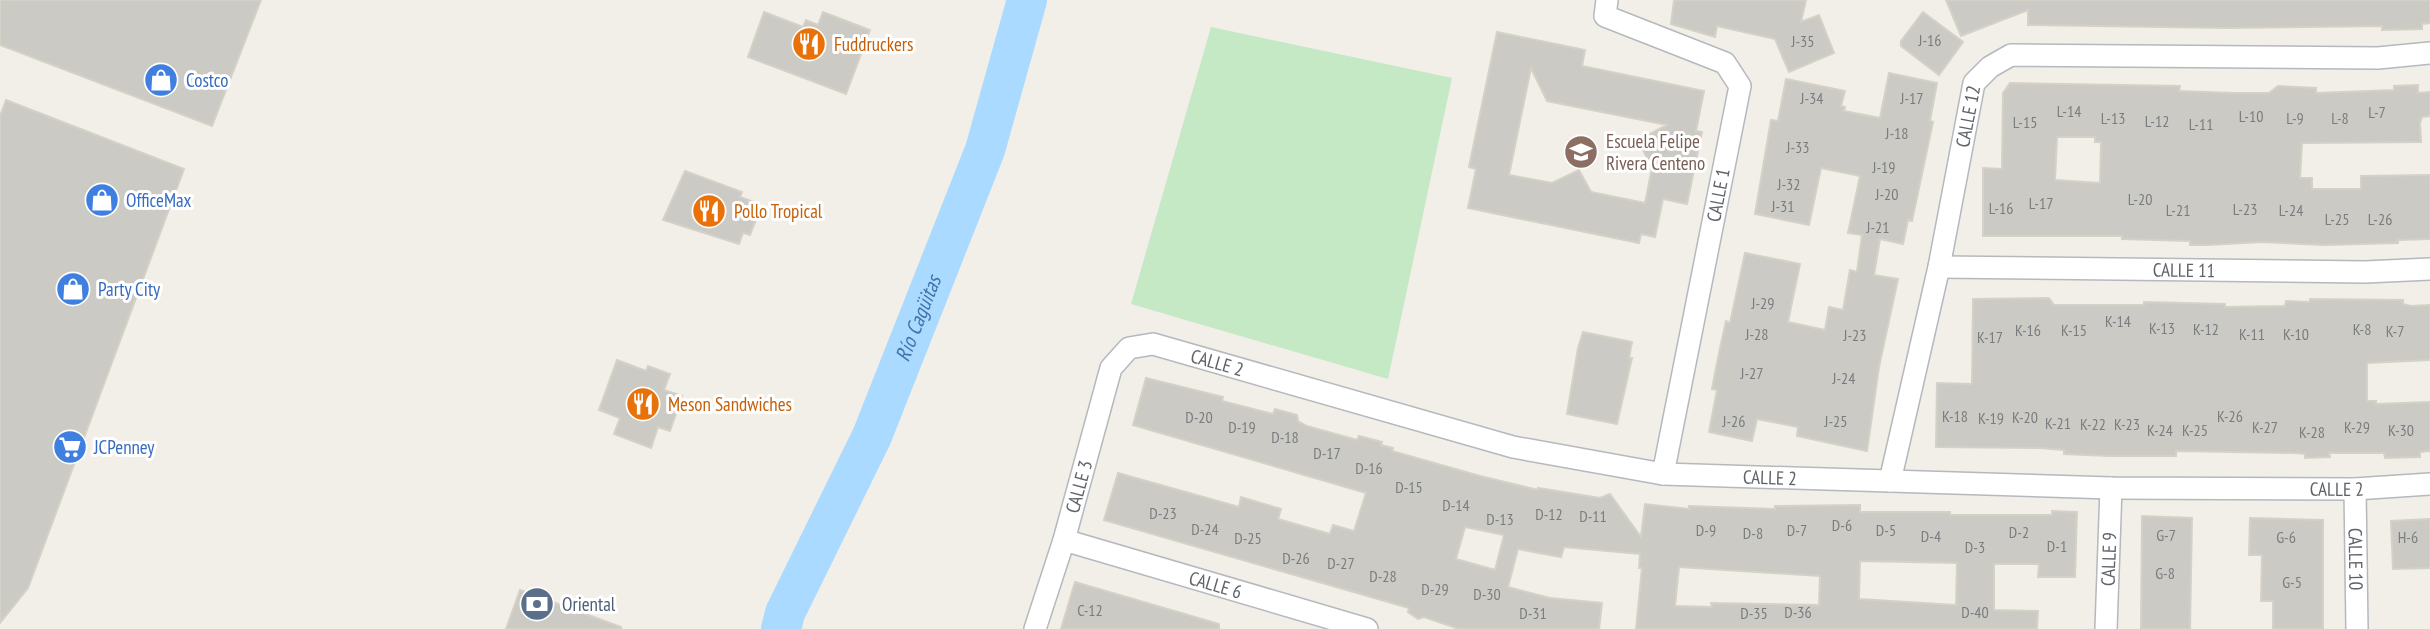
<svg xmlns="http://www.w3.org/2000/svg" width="2430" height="629" viewBox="0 0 2430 629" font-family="'PT Sans Narrow',sans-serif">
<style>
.green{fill:#c5e8c5}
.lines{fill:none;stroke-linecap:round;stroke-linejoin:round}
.river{stroke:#aadaff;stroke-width:40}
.building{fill:#cccac5;stroke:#d6d1c6;stroke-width:2;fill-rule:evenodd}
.minor-casing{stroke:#b5b8bc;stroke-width:24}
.minor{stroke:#fff;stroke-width:21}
.labels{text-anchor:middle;stroke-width:6;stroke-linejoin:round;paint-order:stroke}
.number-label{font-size:16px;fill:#7a7d7f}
.food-label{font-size:19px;fill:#c56008;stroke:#fff;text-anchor:start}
.shop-label{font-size:19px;fill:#366cbe;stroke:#fff;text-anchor:start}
.street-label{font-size:19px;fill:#5f6368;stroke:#fff}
.education-label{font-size:19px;fill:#785e54;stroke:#fff;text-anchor:start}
.service-label{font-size:19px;fill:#4e5e75;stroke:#fff;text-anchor:start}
.water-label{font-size:21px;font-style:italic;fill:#4174aa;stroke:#fff}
</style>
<rect width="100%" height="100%" fill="#f1efe8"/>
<path class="green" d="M1211,27L1452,78L1388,379L1131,304Z"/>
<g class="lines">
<path class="river" id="s1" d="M781,629L785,613L872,436L985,150L1027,0"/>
</g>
<path class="building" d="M0,0H261L212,126L0,45Z
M1674,0H1806L1801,22L1819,15L1834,53L1789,72L1775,39L1717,26L1715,37L1671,24Z
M1946,0H2430V23L2422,24V29L2382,30V26L2227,28L2028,25V10L1961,36Z
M764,12L803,27L806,20L818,25L823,12L870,30L846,94L748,57Z
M1923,12L1963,42L1939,75L1901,46V41Z
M1497,32L1585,50L1582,66L1704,91L1696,131L1702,132L1687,204L1663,199L1655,237L1641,234L1639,243L1468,208L1476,169L1469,167ZM1531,68L1547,101L1667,125L1638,140L1652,168L1645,203L1591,192L1579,170L1552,183L1509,175Z
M1889,73L1937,83L1930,121L1933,122L1912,221L1908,220L1903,244L1880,239L1874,275L1898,279L1879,367L1867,451L1797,436L1798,427L1757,419L1752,441L1709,432L1717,390L1712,389L1719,353L1726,321L1730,323L1745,253L1800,264L1788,322L1825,330L1829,307L1843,310L1850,270L1857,272L1862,235L1848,233L1860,176L1821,168L1809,225L1755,214L1771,120L1778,121L1786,79L1845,91L1841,106L1845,107L1844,111L1880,118Z
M2010,83L2180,86L2179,91L2234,93H2269L2278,86L2316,88V93L2394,90V86L2418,85V93L2430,92V116L2422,117L2420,123L2421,142L2302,143L2300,178H2312V189H2361V176L2430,175V239L2398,240V243L2325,245L2262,242L2208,245H2190V241L2122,239V236H1983V168L2002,169L2003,93ZM2057,137H2095V142H2101L2100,183L2055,180Z
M6,100L184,169L28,588L0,623V116Z
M685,171L742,192L740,197L754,202L750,215L757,217L750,235L743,233L739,244L663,220Z
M2049,298L2054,305H2144V302L2225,304V307L2285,306L2286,301L2310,302V299L2403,300V304L2411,306L2430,305V360L2367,363V401H2376V404L2430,402V451L2420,452V457L2385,458L2384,453H2329L2330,457L2305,458V454L2295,453L2176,451V456H2109L2064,454V450L2040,448L1936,447L1937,383L1972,384L1973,299Z
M1583,332L1632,342L1629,358H1632L1617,424L1567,414L1578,348Z
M617,360L646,371L648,366L670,374L664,390L682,396L670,431L658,427L651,448L614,434L620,418L599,410Z
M1146,378L1223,397L1222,401L1273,414L1275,409L1297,415L1298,421L1307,426L1357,440L1359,436L1382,442L1381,445L1393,448L1392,451L1480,476L1538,490V488L1600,498L1610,494L1641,537L1645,504L1689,509V506L1775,509V506L1860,505V512H1950V515H2052V511L2077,512L2075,577H2038L2039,564H1994V610L2038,611L2037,629H1636L1642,568H1639L1640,554L1564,547L1561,557L1518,549L1508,587L1550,598L1602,603L1599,629H1459L1424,617L1418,619L1408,612L1409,608L1104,520L1118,473L1239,507L1241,497L1281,509L1278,519L1330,534L1333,525L1354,531L1366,493L1133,425ZM1465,527L1504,535L1495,570L1456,559ZM1860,561L1957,563L1956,605L1859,599ZM1679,567L1820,576L1819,605L1711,603L1712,607L1675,606Z
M2142,516L2192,518L2190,629H2141Z
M2250,518L2323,520V629H2273V601H2261L2262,555H2249Z
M2430,519V568L2393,569L2391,521Z
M1075,582L1219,624V629H1061Z
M520,590L621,627V629H506Z"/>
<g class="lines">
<g class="minor-casing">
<g id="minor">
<path d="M1607,0L1605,16L1725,63L1740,86L1663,474"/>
<path id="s2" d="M1939,267L2365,272L2430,269"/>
<path id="s3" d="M1890,481L1939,267L1974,83L1990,67L2011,55L2378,58L2430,53"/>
<path id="s4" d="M2355,489L2357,629"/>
<path id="s5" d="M1064,540L1367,629"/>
<path id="s6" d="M1035,629L1064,540L1111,368L1129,348L1153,344L1513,447L1663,474L2111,488L2355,489L2430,484"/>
<path id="s7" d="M2106,629L2111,488"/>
</g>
</g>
<use href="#minor" class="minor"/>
</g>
<defs>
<g id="restaurant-disc" transform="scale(1.75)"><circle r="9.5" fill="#e8710a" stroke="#fff"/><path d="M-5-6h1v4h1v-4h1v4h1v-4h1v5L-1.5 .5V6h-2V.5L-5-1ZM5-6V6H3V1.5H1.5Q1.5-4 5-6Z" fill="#fff"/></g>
<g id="shop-disc" transform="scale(1.75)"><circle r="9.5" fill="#3f7fe0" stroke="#fff"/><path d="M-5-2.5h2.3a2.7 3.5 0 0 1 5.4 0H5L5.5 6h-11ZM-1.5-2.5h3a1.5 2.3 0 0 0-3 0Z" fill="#fff"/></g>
<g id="school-disc" transform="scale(1.75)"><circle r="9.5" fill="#8d6e63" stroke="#fff"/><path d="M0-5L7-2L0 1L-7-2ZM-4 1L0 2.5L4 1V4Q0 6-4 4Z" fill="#fff"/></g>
<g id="supermarket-disc" transform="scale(1.75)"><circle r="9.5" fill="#3f7fe0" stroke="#fff"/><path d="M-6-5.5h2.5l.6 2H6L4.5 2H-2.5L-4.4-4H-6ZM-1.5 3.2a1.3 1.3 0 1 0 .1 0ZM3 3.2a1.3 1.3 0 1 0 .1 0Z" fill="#fff"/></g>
<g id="bank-disc" transform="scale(1.75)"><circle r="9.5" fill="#5c6f8a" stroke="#fff"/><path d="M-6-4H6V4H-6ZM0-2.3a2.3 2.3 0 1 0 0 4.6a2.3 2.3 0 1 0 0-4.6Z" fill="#fff"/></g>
</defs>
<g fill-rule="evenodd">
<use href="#restaurant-disc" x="809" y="44"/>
<use href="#shop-disc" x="161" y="80"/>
<use href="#school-disc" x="1581" y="152"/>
<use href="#shop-disc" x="102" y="200"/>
<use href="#restaurant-disc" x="709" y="211"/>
<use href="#shop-disc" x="73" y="289"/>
<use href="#restaurant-disc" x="643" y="404"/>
<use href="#supermarket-disc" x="70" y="447"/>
<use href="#bank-disc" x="537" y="604"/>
</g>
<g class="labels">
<g class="number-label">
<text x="1930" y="46">J-16</text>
<text x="1803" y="47">J-35</text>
<text x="1812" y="104">J-34</text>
<text x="1912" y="104">J-17</text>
<text x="2069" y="117">L-14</text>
<text x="2377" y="118">L-7</text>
<text x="2251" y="122">L-10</text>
<text x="2113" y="124">L-13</text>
<text x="2295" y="124">L-9</text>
<text x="2340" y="124">L-8</text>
<text x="2157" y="127">L-12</text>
<text x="2025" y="128">L-15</text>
<text x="2201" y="130">L-11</text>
<text x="1897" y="139">J-18</text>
<text x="1798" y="153">J-33</text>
<text x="1884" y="173">J-19</text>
<text x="1789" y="190">J-32</text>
<text x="1887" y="200">J-20</text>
<text x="2140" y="205">L-20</text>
<text x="2041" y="209">L-17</text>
<text x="1783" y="212">J-31</text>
<text x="2001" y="214">L-16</text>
<text x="2245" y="215">L-23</text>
<text x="2178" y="216">L-21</text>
<text x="2291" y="216">L-24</text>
<text x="2337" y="225">L-25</text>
<text x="2380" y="225">L-26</text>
<text x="1878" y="233">J-21</text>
<text x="1763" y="309">J-29</text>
<text x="2118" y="327">K-14</text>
<text x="2162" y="334">K-13</text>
<text x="2206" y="335">K-12</text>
<text x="2362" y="335">K-8</text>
<text x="2028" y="336">K-16</text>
<text x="2074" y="336">K-15</text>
<text x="2395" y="337">K-7</text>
<text x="1757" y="340">J-28</text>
<text x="2252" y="340">K-11</text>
<text x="2296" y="340">K-10</text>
<text x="1855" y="341">J-23</text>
<text x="1990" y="343">K-17</text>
<text x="1752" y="379">J-27</text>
<text x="1844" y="384">J-24</text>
<text x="1955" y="422">K-18</text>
<text x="2230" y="422">K-26</text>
<text x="1199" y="423">D-20</text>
<text x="2025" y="423">K-20</text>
<text x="1991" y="424">K-19</text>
<text x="1734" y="427">J-26</text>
<text x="1836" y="427">J-25</text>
<text x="2058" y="429">K-21</text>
<text x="2093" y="430">K-22</text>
<text x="2127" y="430">K-23</text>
<text x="1242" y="433">D-19</text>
<text x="2265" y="433">K-27</text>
<text x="2357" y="433">K-29</text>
<text x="2160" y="436">K-24</text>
<text x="2195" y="436">K-25</text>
<text x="2401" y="436">K-30</text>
<text x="2312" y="438">K-28</text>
<text x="1285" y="443">D-18</text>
<text x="1327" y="459">D-17</text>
<text x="1369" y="474">D-16</text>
<text x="1409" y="493">D-15</text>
<text x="1456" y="511">D-14</text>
<text x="1163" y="519">D-23</text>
<text x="1549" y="520">D-12</text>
<text x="1593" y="522">D-11</text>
<text x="1500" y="525">D-13</text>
<text x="1842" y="531">D-6</text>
<text x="1205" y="535">D-24</text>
<text x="1706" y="536">D-9</text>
<text x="1797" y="536">D-7</text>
<text x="1886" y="536">D-5</text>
<text x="2019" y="538">D-2</text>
<text x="1753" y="539">D-8</text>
<text x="2166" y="541">G-7</text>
<text x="1931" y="542">D-4</text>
<text x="2286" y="543">G-6</text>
<text x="2408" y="543">H-6</text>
<text x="1248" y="544">D-25</text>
<text x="2057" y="552">D-1</text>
<text x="1975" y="553">D-3</text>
<text x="1296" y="564">D-26</text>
<text x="1341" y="569">D-27</text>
<text x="2165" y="579">G-8</text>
<text x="1383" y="582">D-28</text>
<text x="2292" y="588">G-5</text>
<text x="1435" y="595">D-29</text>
<text x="1487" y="600">D-30</text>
<text x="1090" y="616">C-12</text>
<text x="1798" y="618">D-36</text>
<text x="1975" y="618">D-40</text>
<text x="1533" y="619">D-31</text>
<text x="1754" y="619">D-35</text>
</g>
<g class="food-label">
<text x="834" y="51">Fuddruckers</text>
<text x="734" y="218">Pollo Tropical</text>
<text x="668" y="411">Meson Sandwiches</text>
</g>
<g class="shop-label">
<text x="186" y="87">Costco</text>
<text x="126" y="207">OfficeMax</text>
<text x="98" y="296">Party City</text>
<text x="94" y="454">JCPenney</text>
</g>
<g class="street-label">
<text dy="7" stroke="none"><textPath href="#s3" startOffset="373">CALLE 12</textPath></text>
<text transform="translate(1718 195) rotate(-79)" y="7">CALLE 1</text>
<text dy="7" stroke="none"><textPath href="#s2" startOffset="245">CALLE 11</textPath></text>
<text dy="7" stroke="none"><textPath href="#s6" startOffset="390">CALLE 2</textPath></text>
<text dy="7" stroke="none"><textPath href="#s6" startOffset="957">CALLE 2</textPath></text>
<text dy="7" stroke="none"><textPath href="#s6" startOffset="149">CALLE 3</textPath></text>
<text dy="7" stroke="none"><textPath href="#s6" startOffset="1524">CALLE 2</textPath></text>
<text dy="7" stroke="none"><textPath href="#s7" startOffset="70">CALLE 9</textPath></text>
<text dy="7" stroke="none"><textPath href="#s4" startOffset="70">CALLE 10</textPath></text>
<text dy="7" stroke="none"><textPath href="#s5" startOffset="158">CALLE 6</textPath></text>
</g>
<g class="education-label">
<text x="1606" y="148">Escuela Felipe<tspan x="1606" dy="22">Rivera Centeno</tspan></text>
</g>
<g class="service-label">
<text x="562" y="611">Oriental</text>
</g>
<g class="water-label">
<text dy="7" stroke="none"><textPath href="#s1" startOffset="340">Río Cagüitas</textPath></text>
</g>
</g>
</svg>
